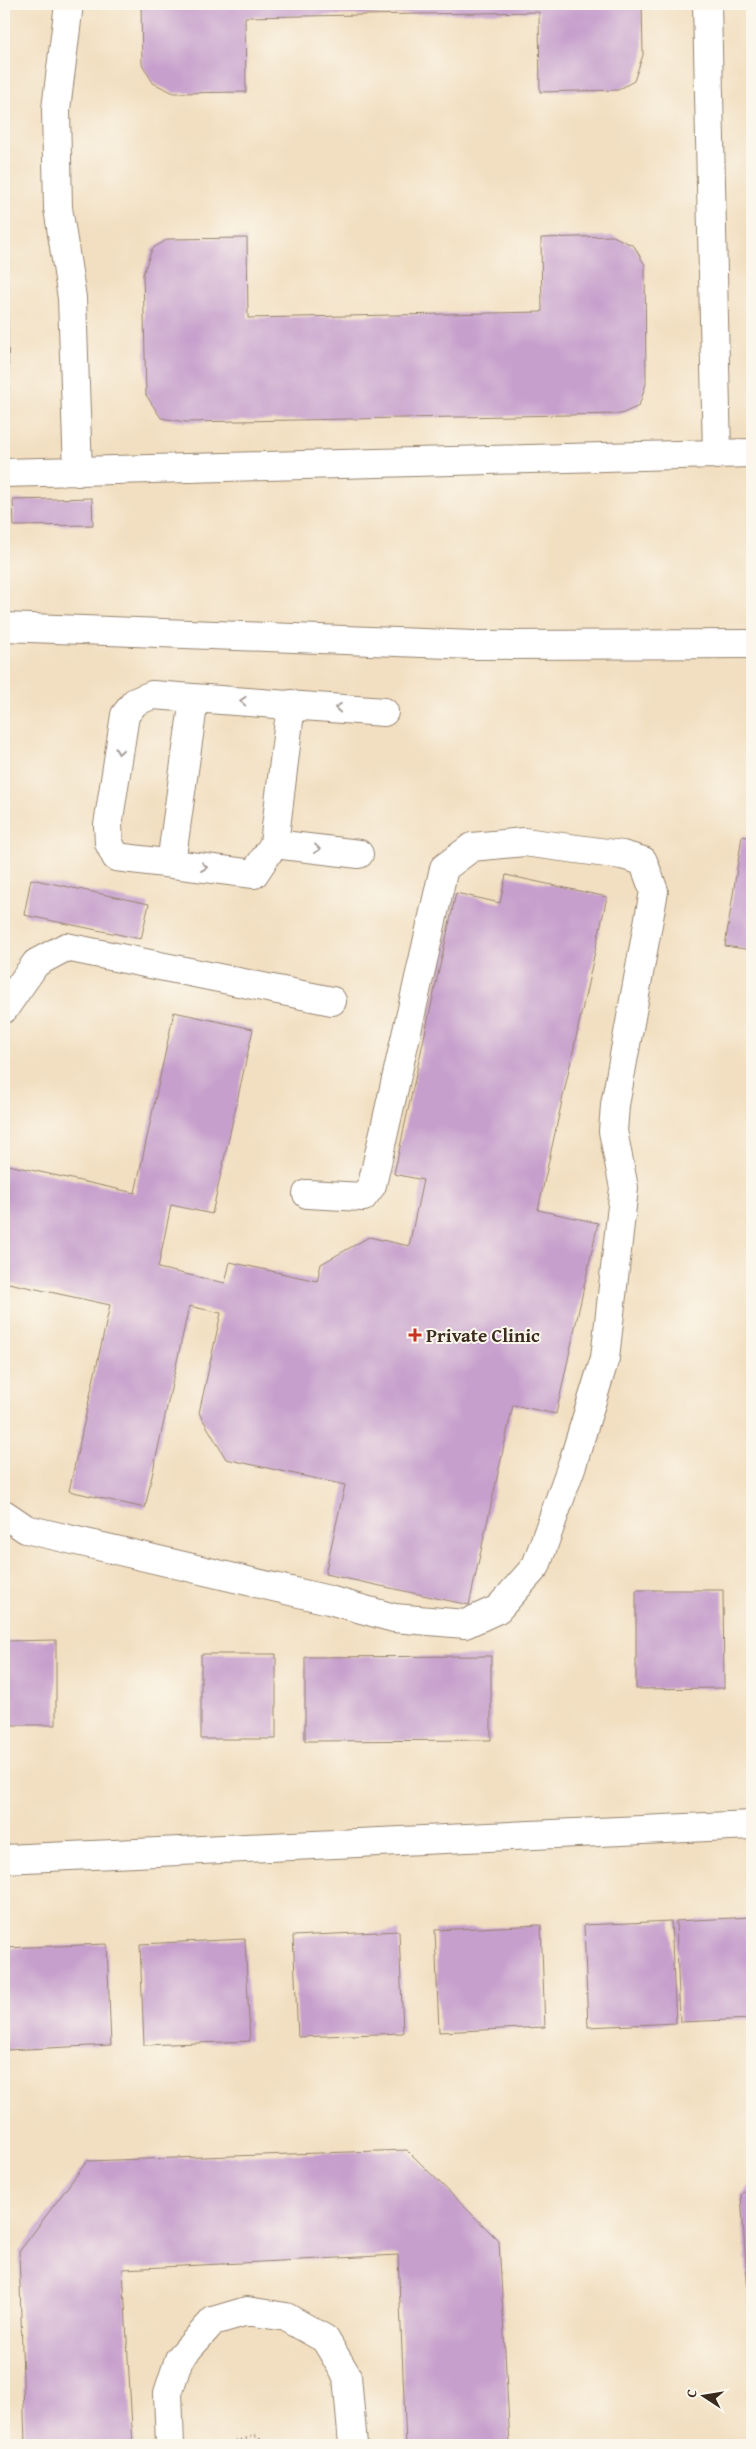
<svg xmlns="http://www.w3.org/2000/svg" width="756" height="2449" viewBox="0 0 756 2449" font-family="'Gentium Book Plus',serif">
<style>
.building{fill:#c69fcc}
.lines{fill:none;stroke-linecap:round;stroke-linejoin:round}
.minor-casing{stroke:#968470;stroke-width:30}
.path{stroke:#968470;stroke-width:3;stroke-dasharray:1 4;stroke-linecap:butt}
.minor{stroke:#fff;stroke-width:28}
.oneway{stroke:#a79f9a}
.poi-dot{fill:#c8321e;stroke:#fbf7ec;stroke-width:2}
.labels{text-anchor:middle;stroke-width:4;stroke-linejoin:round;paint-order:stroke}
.poi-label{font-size:19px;font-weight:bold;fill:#3b2a1e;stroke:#fbf7ec;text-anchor:start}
</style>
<rect width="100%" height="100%" fill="#fbf7ec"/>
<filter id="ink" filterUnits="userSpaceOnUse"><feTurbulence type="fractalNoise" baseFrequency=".02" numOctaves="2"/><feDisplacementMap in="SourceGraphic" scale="10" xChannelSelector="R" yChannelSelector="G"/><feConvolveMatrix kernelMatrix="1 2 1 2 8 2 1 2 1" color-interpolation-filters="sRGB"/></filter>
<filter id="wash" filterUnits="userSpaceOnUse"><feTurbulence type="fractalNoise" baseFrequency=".0096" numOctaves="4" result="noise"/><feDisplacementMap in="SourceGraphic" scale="20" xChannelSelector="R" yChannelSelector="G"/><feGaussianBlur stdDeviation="1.12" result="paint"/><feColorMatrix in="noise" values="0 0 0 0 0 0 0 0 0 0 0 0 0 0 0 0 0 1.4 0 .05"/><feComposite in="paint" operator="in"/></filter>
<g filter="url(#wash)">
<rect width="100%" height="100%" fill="#f2dfc1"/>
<g id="blocks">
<path class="building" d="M141,4H642L643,55L634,81L618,90L540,92L539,12L245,17L246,92L174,93L153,83L142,64Z
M613,236L634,246L645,265L646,384L639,406L621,414L186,422L161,418L146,395L143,274L152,249L168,239L247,238L248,318L542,312L541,238Z
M4,267L7,272L9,390L4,405Z
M92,498L93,525L14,526L13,500Z
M742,836L752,838V950L725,946Z
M506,875L607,897L538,1210L598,1223L556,1414L513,1405L469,1605L325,1574L345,1485L226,1459L199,1413L221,1313L189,1306L145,1508L69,1491L110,1305L4,1282V1164L135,1193L174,1012L253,1029L212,1214L171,1205L158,1268L225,1283L230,1262L317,1281L321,1264L369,1237L409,1246L423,1180L394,1174L456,893L500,903Z
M31,879L149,904L141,939L24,915Z
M636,1590H723L724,1688L636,1689Z
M56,1640V1725H4V1641Z
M201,1654H276V1739H201Z
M491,1656V1740L305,1741V1657Z
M752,1917V2019L680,2022L676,1921Z
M671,1921L676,2023L588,2027L584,1925Z
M541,1925L545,2027L439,2032L435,1930Z
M399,1931L403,2033L298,2037L293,1936Z
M245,1939L250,2041L144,2045L140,1944Z
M107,1944L111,2045L6,2050L4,1948Z
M407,2150L499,2241L510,2445H406L398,2255L123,2269L133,2445H25L19,2252L87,2161Z
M752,2183V2333L751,2334L741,2195Z"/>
</g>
</g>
<g filter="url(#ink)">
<use href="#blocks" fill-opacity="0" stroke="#968470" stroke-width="1"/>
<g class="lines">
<g class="minor-casing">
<path id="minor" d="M69,4L56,109L58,208L72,298L78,472
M707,4L717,455
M4,473L752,453
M4,627L474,645L752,644
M291,704L274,844L254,874L116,857L109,843L108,825L125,715L135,702L152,695L384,712
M274,844L359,854
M171,863L194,699
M4,1009L36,963L66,947L332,1001
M4,1514L26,1529L329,1600L394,1618L465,1624L498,1609L536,1566L573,1462L605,1358L624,1188L613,1131L615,1105L654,891L643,861L622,855L524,842L472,847L444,868L372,1185L363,1197L307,1194
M4,1859L752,1825
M170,2445L168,2393L179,2359L213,2321L247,2311L286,2317L325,2339L347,2376L353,2445"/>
</g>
<path class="path" d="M233,2445L236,2441L257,2436L265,2445"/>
<use href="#minor" class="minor"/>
</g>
<defs><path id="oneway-chevron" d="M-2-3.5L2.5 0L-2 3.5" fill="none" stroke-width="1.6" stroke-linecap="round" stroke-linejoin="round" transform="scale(1.25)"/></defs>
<g class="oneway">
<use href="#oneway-chevron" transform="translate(243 701) rotate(-177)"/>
<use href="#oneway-chevron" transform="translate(338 708) rotate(-175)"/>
<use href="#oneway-chevron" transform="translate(119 751) rotate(99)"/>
<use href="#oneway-chevron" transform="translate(317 849) rotate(7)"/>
<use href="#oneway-chevron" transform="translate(204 867) rotate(7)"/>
</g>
</g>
<path class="poi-dot" d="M412.5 1327.5h5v5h5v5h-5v5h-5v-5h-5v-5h5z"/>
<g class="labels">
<g class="poi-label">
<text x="426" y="1342">Private Clinic</text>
</g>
</g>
<rect width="756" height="2449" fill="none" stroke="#fbf7ec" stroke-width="20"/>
<g transform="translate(704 2396) rotate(282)" stroke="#fbf7ec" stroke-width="4" paint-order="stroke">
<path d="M0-4L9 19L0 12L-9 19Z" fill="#3b2a1e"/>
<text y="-8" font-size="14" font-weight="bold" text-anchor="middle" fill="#3b2a1e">С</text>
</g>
</svg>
